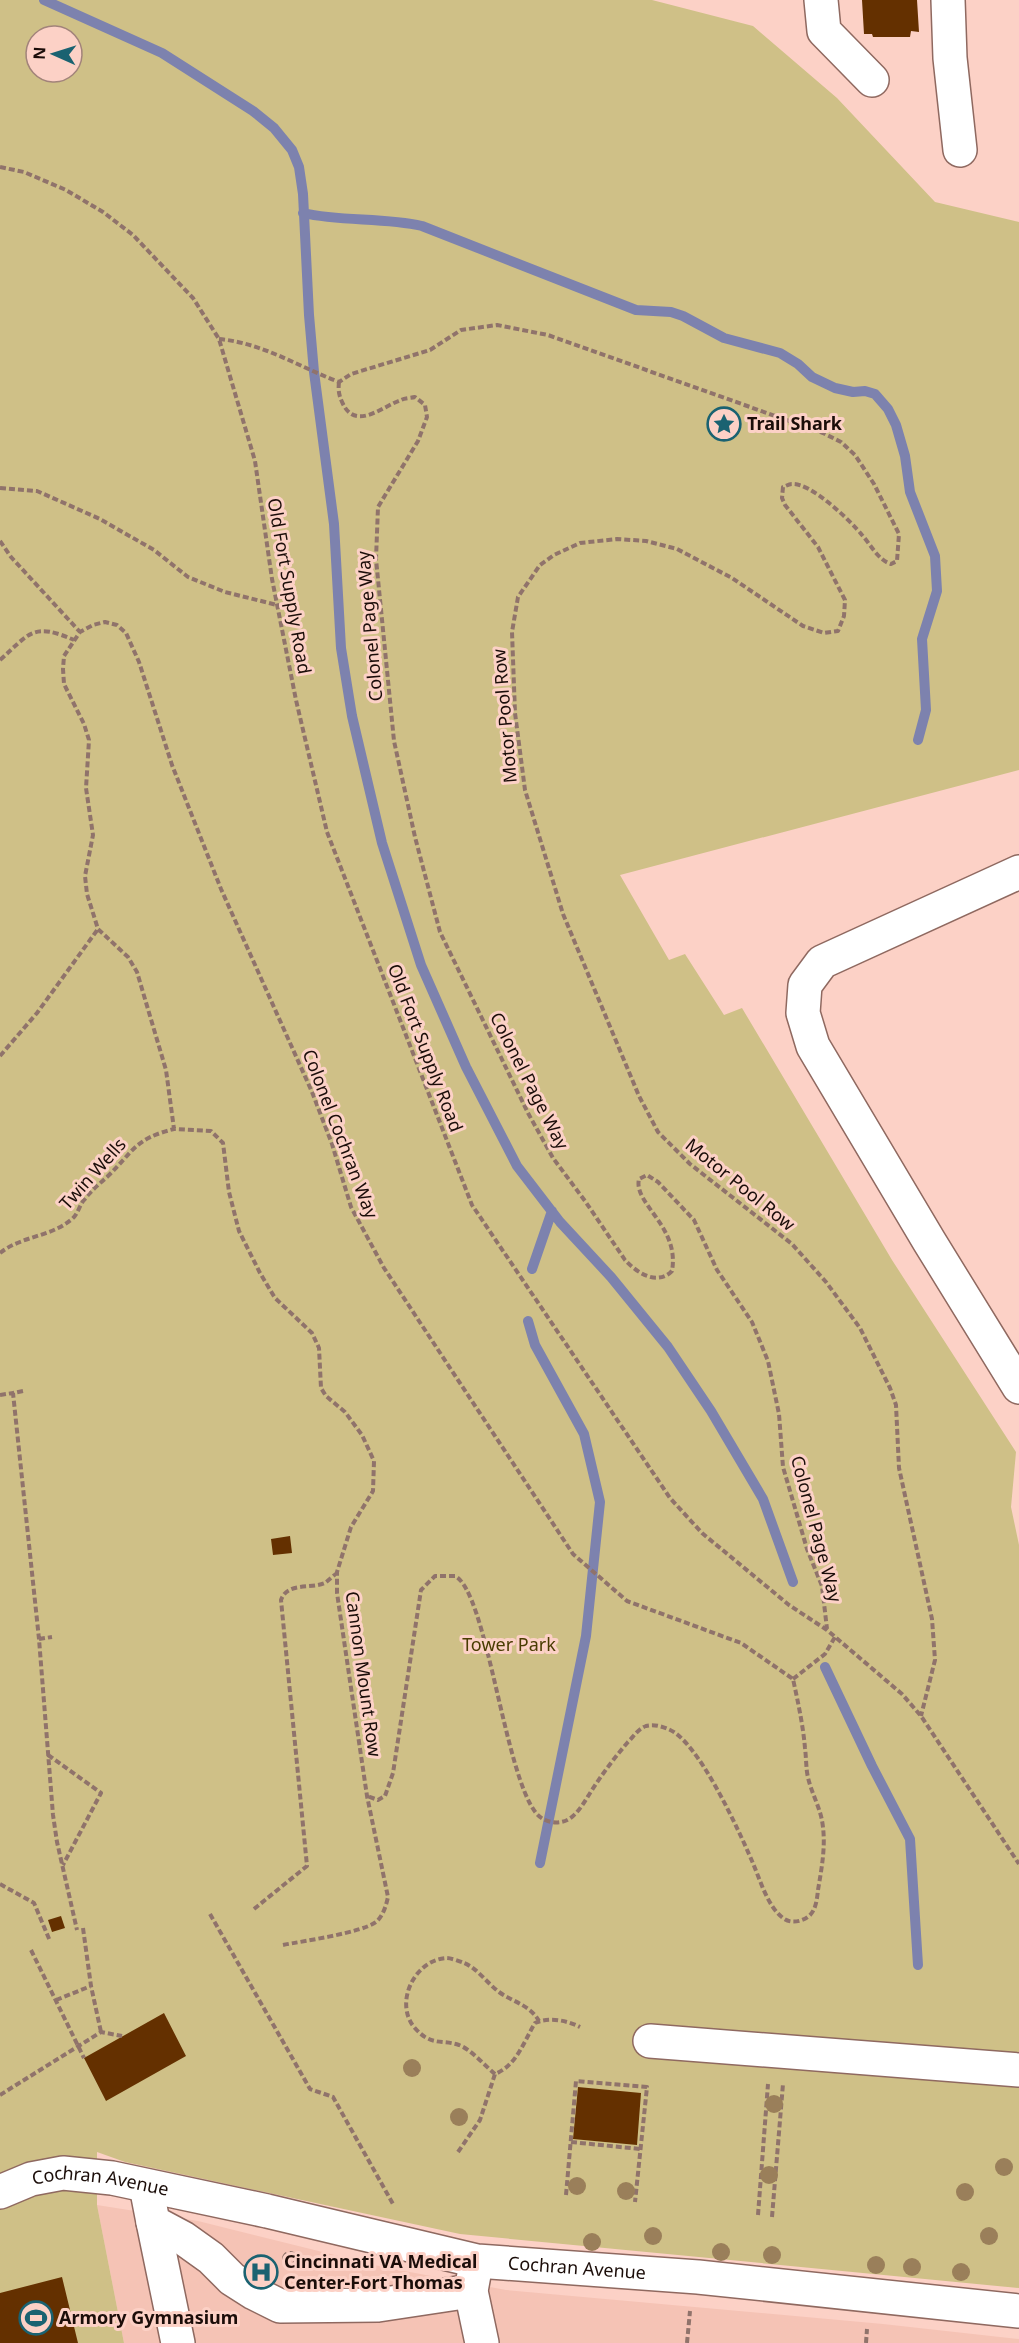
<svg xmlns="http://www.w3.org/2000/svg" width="1019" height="2343" viewBox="0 0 1019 2343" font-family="'Noto Sans',sans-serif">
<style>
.built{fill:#f5c3b5}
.green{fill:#cfc087;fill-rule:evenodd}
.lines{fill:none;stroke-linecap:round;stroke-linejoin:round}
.stream{stroke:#7d82ae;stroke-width:10}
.building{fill:#643000}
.minor-casing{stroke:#8f6960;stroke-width:36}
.path{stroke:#90736b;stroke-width:4;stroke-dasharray:6 3;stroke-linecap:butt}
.minor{stroke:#fff;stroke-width:33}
.tree{fill:#9a7f5a}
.labels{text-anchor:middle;stroke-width:6;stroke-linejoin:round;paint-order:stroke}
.poi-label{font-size:18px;font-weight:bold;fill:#1b0d09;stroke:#fcd1c6;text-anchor:start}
.street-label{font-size:18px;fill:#1b0d09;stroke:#fcd1c6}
.park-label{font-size:18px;fill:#493c01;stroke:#fcd1c6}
</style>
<rect width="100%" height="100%" fill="#fcd1c6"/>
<path class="built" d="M97,2205L198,2221L383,2267L506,2290L883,2324L1019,2339V2343H124Z"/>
<path class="green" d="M0,0H652L753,26L837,98L935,202L1019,222V770L620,875L669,960L685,954L724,1015L742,1008L892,1260L1016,1452L1011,1507L1019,1545V2288L460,2234L125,2162L97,2152V2205L124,2343H0ZM36,36H72V72H36Z"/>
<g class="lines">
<path class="stream" d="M44,0L162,53L253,111L274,128L292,150L299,167L303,194L309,315L314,372L334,524L341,648L352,716L382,843L421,965L466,1067L517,1166L560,1222L611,1277L668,1347L711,1411L763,1499L793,1582
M303,213C342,222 383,217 422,226L636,310L671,312L683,316L724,338L780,353L798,364L812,377L835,388L853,392L865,391L875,394L888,409L896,425L905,456L910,492L935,556L937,591L922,639L926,710L918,740
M532,1269L552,1211
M528,1321L535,1345L584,1434L600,1502L586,1636L540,1863
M825,1667L872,1766L910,1839L918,1965"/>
</g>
<path class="building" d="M862,0H917L919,32L911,31L910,37H873L872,34H864Z
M290,1536L292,1553L273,1555L271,1539Z
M61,1916L65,1928L52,1932L48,1920Z
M164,2013L186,2056L106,2101L84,2058Z
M578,2087L641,2093L637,2145L573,2139Z
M62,2277L78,2343H0V2293Z"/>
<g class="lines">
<g class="minor-casing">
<g id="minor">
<path d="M821,0L824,31L872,80"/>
<path d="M948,0L950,58L960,150"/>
<path d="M1019,872L822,962L805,985L803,1013L813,1046L929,1241L1019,1387"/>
<path d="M650,2041L1019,2070"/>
<path d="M146,2186L153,2222L183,2238L211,2258L232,2279L254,2293L280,2306L378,2305L471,2291"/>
<path id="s1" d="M0,2192L31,2179L63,2173L112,2178L267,2211L477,2261L698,2277L1019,2311"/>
<path d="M153,2222L178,2343"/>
<path d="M475,2269L471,2291L482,2343"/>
</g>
</g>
<path class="path" d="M0,167L24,172L66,190L103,212L133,235L193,298L219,339L255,461L272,579L296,700L327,832L472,1205L670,1498L702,1533L789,1605L827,1630L902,1694L921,1716L1019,1864
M219,339C263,343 299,367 339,382L351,374L430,350L461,330L497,325L548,335L823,433L841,442L855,455L874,484L899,534L897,561L891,564C878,560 871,545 862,535C851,521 810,482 792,484C789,484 786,486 783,487L782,498L785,505L818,547L845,600L844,616L838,631L824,633L803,626L732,578L677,549L646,541L617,539L580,543L554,555L540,565L518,597L512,632L515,713L525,790L563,914L639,1096L658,1132L690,1164L792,1244L826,1282L860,1328L890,1388L896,1405L899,1468L932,1619L935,1660L921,1716
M339,382C338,391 339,396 343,404C356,431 383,406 401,400C405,398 411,398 415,397L425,405L427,417L418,441L378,507L376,559L394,741L415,837L440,932L528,1113L553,1158L585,1201L625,1260C637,1273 657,1286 672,1271C680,1226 633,1204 639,1179L647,1175L658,1182L694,1220L717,1270L752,1322L768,1361L779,1414L783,1467L807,1549L822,1586L827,1629
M0,488L37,491L100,519L154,550L188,577L225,592L277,605
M0,541L11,557L80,632
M0,660C30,633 33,622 74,640
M0,1056L37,1013L98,929
M0,1253C21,1236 51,1237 72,1219C78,1214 79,1206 84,1200C91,1191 99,1184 107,1177C134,1151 134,1139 174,1129
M23,1391L13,1393L39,1639L53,1815L57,1842L77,1930
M0,1395L13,1393
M39,1639L52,1637
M793,1679L825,1654L835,1637
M48,1755L101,1793L63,1865
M0,1884L34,1903L50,1941
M254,1909L307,1866L281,1600C287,1582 311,1589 325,1583C329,1580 333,1576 337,1573
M210,1914L310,2089L333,2097L393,2204
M83,1928L91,1986L101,2032
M283,1945C303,1941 361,1933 376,1922C383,1916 386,1906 388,1897L367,1796L337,1593V1572L351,1527L373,1491L374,1461L362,1435L345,1412L326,1396L321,1388L319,1348L312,1333L275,1298L260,1273L239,1231L229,1192L223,1143L211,1131L174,1129L166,1070L137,972L128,957L98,929L87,894L85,876L93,835L86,788L89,740L84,724L64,684L63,669L64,656L80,632L93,625L105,622L117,625L126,633L139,662L172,765L221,889L312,1092L332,1144L351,1207L384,1268L573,1554L627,1601L741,1643L793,1679C798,1702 803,1725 805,1748C806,1756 806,1764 807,1772C809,1787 817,1801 821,1816C827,1841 822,1866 818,1890C817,1899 816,1910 809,1916C802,1922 790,1924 783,1918C767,1906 760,1879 752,1861C739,1831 698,1740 668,1729C661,1726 653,1724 646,1726C638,1729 634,1736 628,1742C615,1757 603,1773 592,1790C586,1799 581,1809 573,1816C562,1826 545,1824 536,1813C504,1773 487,1592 455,1576H435L421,1590L393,1773L385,1796L378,1800L367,1796
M31,1950L84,2058
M56,2000L91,1986
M495,2074C485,2066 472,2050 459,2045C441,2039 431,2047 414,2027C394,2002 415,1960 446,1958C451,1958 459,1961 464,1963C477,1968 487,1983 499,1992C513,2002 530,2005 539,2021
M0,2095L101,2032L122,2036
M571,2142L640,2149
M458,2152L480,2120L495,2074C517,2065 523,2043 535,2023C549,2017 566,2020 580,2027
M566,2195L576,2081L647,2087L635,2202
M758,2215L768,2084
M772,2217L783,2084
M284 2259a6 6 0 1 1 12 0a6 6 0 1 1-12 0Z
M687,2343L690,2311
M866,2343L867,2329"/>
<use href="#minor" class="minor"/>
</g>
<g class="tree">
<circle cx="412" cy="2068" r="9"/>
<circle cx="774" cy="2104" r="9"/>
<circle cx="459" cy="2117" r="9"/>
<circle cx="1004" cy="2167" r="9"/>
<circle cx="769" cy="2175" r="9"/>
<circle cx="577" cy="2186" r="9"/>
<circle cx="626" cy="2191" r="9"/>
<circle cx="965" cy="2192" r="9"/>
<circle cx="653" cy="2236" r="9"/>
<circle cx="989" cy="2236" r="9"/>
<circle cx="592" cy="2242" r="9"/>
<circle cx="721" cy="2252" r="9"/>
<circle cx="772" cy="2255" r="9"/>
<circle cx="876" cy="2265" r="9"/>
<circle cx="912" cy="2267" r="9"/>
<circle cx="961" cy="2272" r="9"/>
</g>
<defs>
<g id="sight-ring" transform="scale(1.725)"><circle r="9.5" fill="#fcd1c6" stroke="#1a6271" stroke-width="1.5"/><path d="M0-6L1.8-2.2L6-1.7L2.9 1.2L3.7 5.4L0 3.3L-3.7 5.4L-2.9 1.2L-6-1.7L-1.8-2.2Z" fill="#1a6271"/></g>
<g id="hospital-ring" transform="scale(1.725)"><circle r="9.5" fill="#fcd1c6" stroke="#1a6271" stroke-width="1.5"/><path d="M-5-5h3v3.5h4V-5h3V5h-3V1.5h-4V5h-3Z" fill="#1a6271"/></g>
<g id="stadium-ring" transform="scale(1.725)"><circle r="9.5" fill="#fcd1c6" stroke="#1a6271" stroke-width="1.5"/><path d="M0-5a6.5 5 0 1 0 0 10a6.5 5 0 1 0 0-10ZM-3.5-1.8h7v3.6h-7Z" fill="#1a6271"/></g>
</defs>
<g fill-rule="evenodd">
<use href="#sight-ring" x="724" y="424"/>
<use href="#hospital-ring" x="261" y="2272"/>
<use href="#stadium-ring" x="36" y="2318"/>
</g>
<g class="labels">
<g class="poi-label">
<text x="747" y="430">Trail Shark</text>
<text x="284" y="2268">Cincinnati VA Medical<tspan x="284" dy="21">Center-Fort Thomas</tspan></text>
<text x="59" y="2324">Armory Gymnasium</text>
</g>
<g class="street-label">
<text transform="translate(289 586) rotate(80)" y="6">Old Fort Supply Road</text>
<text transform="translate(370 626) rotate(-95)" y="6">Colonel Page Way</text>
<text transform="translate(505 716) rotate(-95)" y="6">Motor Pool Row</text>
<text transform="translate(425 1048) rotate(69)" y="6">Old Fort Supply Road</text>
<text transform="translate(529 1081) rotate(63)" y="6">Colonel Page Way</text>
<text transform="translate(340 1134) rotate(69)" y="6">Colonel Cochran Way</text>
<text transform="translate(93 1174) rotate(-48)" y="6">Twin Wells</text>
<text transform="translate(740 1185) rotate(39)" y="6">Motor Pool Row</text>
<text transform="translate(816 1529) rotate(75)" y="6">Colonel Page Way</text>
<text transform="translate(363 1674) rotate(82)" y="6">Cannon Mount Row</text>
<text dy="6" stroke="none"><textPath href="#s1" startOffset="104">Cochran Avenue</textPath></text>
<text dy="6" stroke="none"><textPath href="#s1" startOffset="590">Cochran Avenue</textPath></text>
</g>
<g class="park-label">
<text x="509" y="1651">Tower Park</text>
</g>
</g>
<g transform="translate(54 54) rotate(273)"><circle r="28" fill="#fcd1c6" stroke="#a2837a" stroke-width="1.5"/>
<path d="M0-4.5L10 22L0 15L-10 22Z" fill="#1a6271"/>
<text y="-9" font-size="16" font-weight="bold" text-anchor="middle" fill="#1b0d09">N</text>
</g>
</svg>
